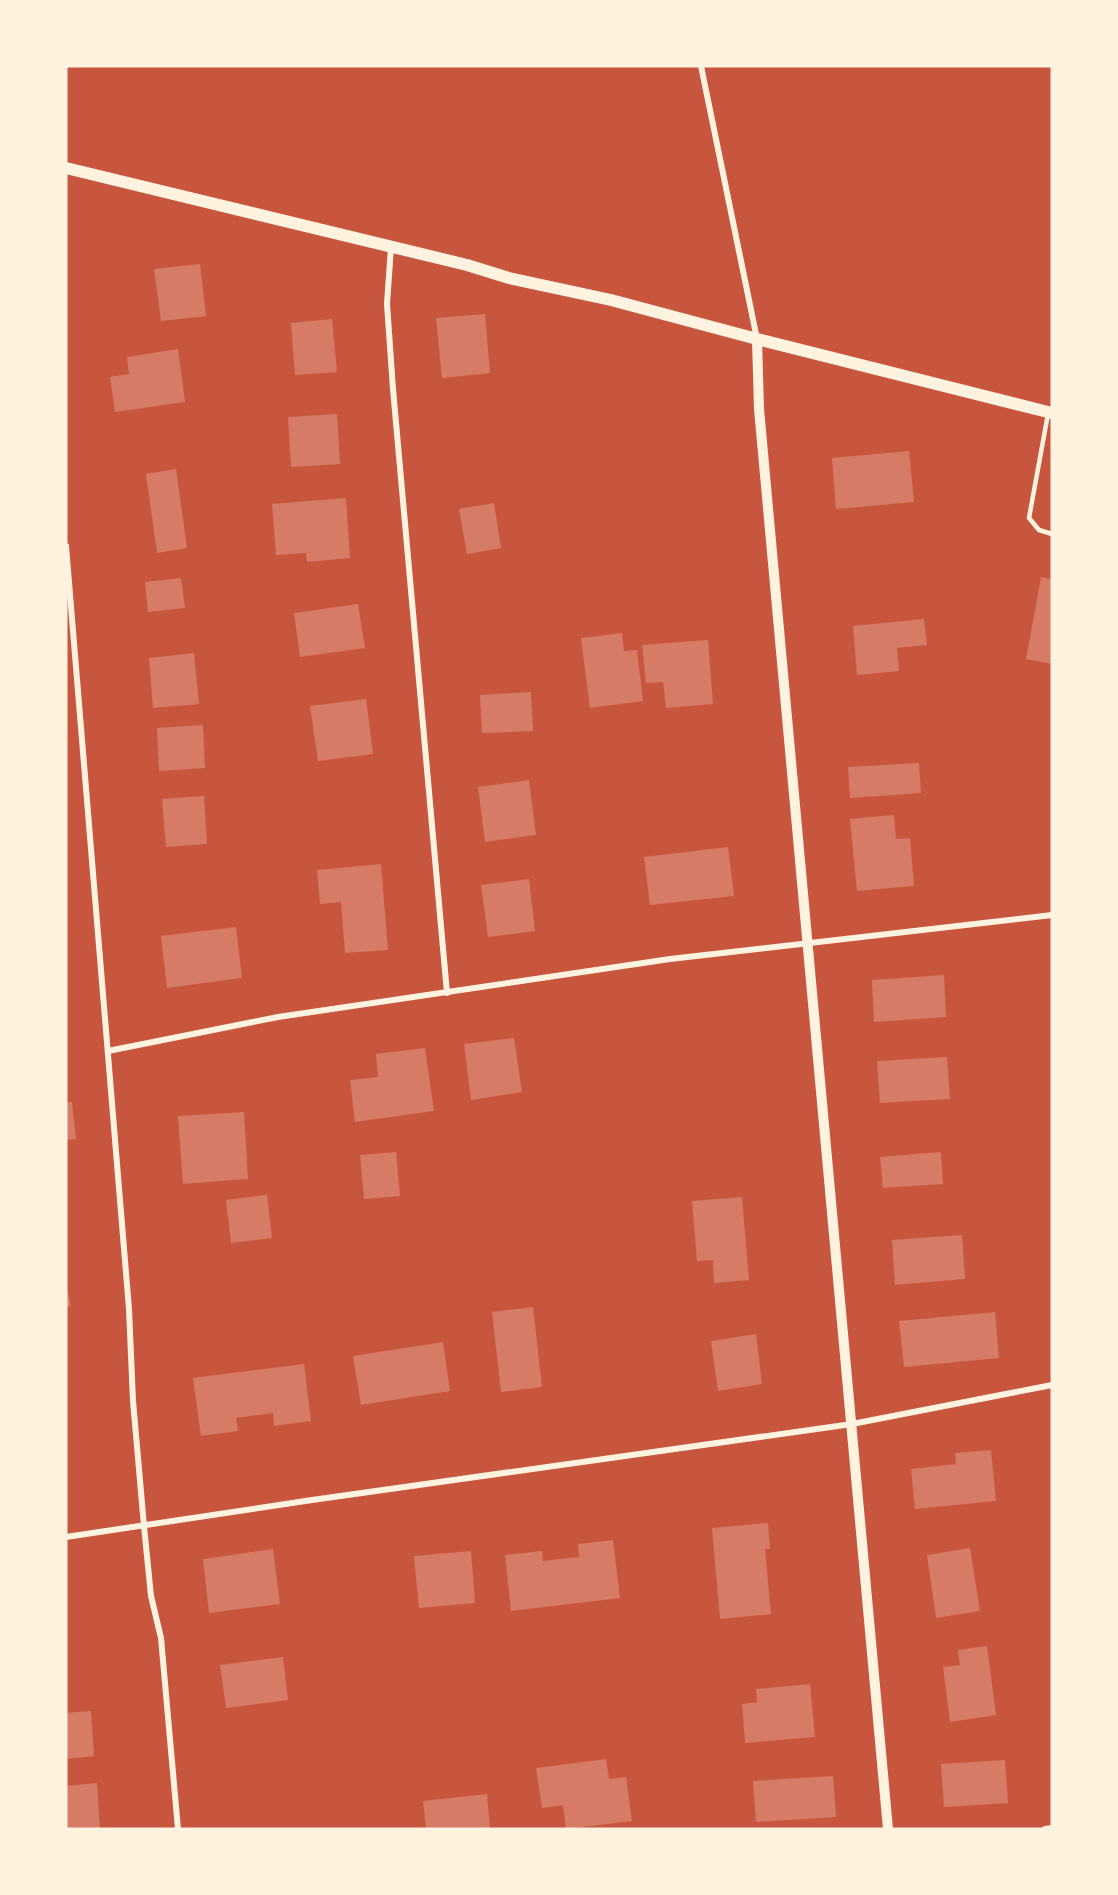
<svg xmlns="http://www.w3.org/2000/svg" width="1118" height="1895" viewBox="0 0 1118 1895" font-family="Rubik,sans-serif">
<style>
.building{fill:#d67c66}
.lines{fill:none;stroke-linecap:round;stroke-linejoin:round}
.service{stroke:#fff3e0;stroke-width:4.5}
.minor{stroke:#fff3e0;stroke-width:6}
.tertiary{stroke:#fff3e0;stroke-width:10}
.secondary{stroke:#fff3e0;stroke-width:12}
</style>
<rect width="100%" height="100%" fill="#c8553d"/>
<path class="building" d="M200,264L206,316L161,321L154,269Z
M485,314L490,373L442,378L436,318Z
M332,319L337,372L295,375L291,323Z
M178,349L185,402L115,412L110,377L129,374L127,357Z
M337,414L340,464L291,467L288,417Z
M909,451L914,502L836,509L832,458Z
M176,469L187,548L157,553L146,474Z
M346,498L350,558L307,562L306,553L276,555L272,504Z
M494,503L501,548L467,554L459,509Z
M1041,577L1052,579V664L1026,659Z
M181,578L185,608L148,612L145,582Z
M358,604L365,648L300,657L294,613Z
M924,619L927,645L897,648L899,671L857,675L853,626Z
M622,633L624,651L637,650L643,701L590,708L581,638Z
M708,640L713,704L666,708L663,682L646,683L642,645Z
M194,653L199,704L153,708L149,658Z
M531,692L533,731L482,733L480,695Z
M366,699L373,754L318,761L310,706Z
M203,725L205,768L159,771L157,728Z
M919,763L921,793L850,798L848,767Z
M529,780L536,835L485,842L478,787Z
M204,796L207,844L166,847L162,799Z
M894,815L896,839L910,838L914,886L857,891L850,819Z
M728,847L734,896L650,905L644,857Z
M381,864L388,950L345,953L341,902L320,904L317,870Z
M529,879L535,931L488,937L481,885Z
M236,927L242,978L167,988L161,936Z
M944,975L946,1017L874,1022L872,980Z
M514,1038L522,1092L471,1100L464,1044Z
M425,1048L434,1111L355,1122L350,1080L378,1077L376,1054Z
M947,1057L950,1099L880,1103L877,1061Z
M66,1102H72L76,1139L66,1140Z
M244,1112L248,1179L183,1184L178,1116Z
M396,1152L400,1196L364,1199L360,1155Z
M941,1152L943,1184L883,1188L880,1157Z
M267,1195L272,1238L231,1243L226,1200Z
M742,1197L749,1280L714,1283L713,1260L697,1261L692,1201Z
M962,1235L965,1279L895,1285L892,1240Z
M66,1282L71,1306L66,1307Z
M533,1307L542,1387L501,1392L492,1312Z
M995,1312L999,1358L904,1367L899,1321Z
M756,1334L762,1384L718,1391L711,1341Z
M443,1342L450,1391L361,1405L353,1356Z
M304,1364L311,1421L274,1426L273,1413L236,1418L238,1431L201,1436L193,1378Z
M991,1450L996,1501L915,1509L911,1469L956,1464L955,1453Z
M768,1523L770,1549H765L771,1614L720,1619L712,1528Z
M613,1540L620,1598L511,1611L505,1555L542,1551L543,1561L579,1557L578,1544Z
M970,1548L980,1611L936,1618L927,1555Z
M273,1549L280,1604L209,1613L203,1559Z
M471,1551L475,1603L419,1608L414,1556Z
M987,1646L996,1715L950,1722L943,1667L960,1665L958,1650Z
M283,1657L288,1700L226,1708L220,1665Z
M810,1684L815,1737L745,1743L742,1704L757,1702L756,1689Z
M91,1711L94,1756L66,1759V1713Z
M606,1759L609,1779L626,1777L632,1821L566,1829L563,1805L542,1808L536,1768Z
M1005,1760L1008,1803L944,1807L941,1764Z
M833,1776L836,1817L756,1822L753,1781Z
M97,1783L100,1829H66V1786Z
M487,1794L490,1829H426L423,1801Z"/>
<g class="lines">
<path class="service" d="M1048,414L1029,518L1039,530L1052,534"/>
<path class="minor" d="M701,66L757,339
M391,247L387,304L393,389L447,993
M66,546L129,1309L133,1401L144,1526L151,1596L161,1638L178,1829
M108,1051L278,1017L670,959L1052,915
M66,1537L312,1500L852,1424L1052,1385
M1045,1829L1052,1828"/>
<path class="tertiary" d="M757,339L759,409L888,1829"/>
<path class="secondary" d="M66,168L467,265L509,278L611,300L757,339L1052,413"/>
</g>
<rect width="1118" height="1895" fill="none" stroke="#fff3e0" stroke-width="135"/>
</svg>
